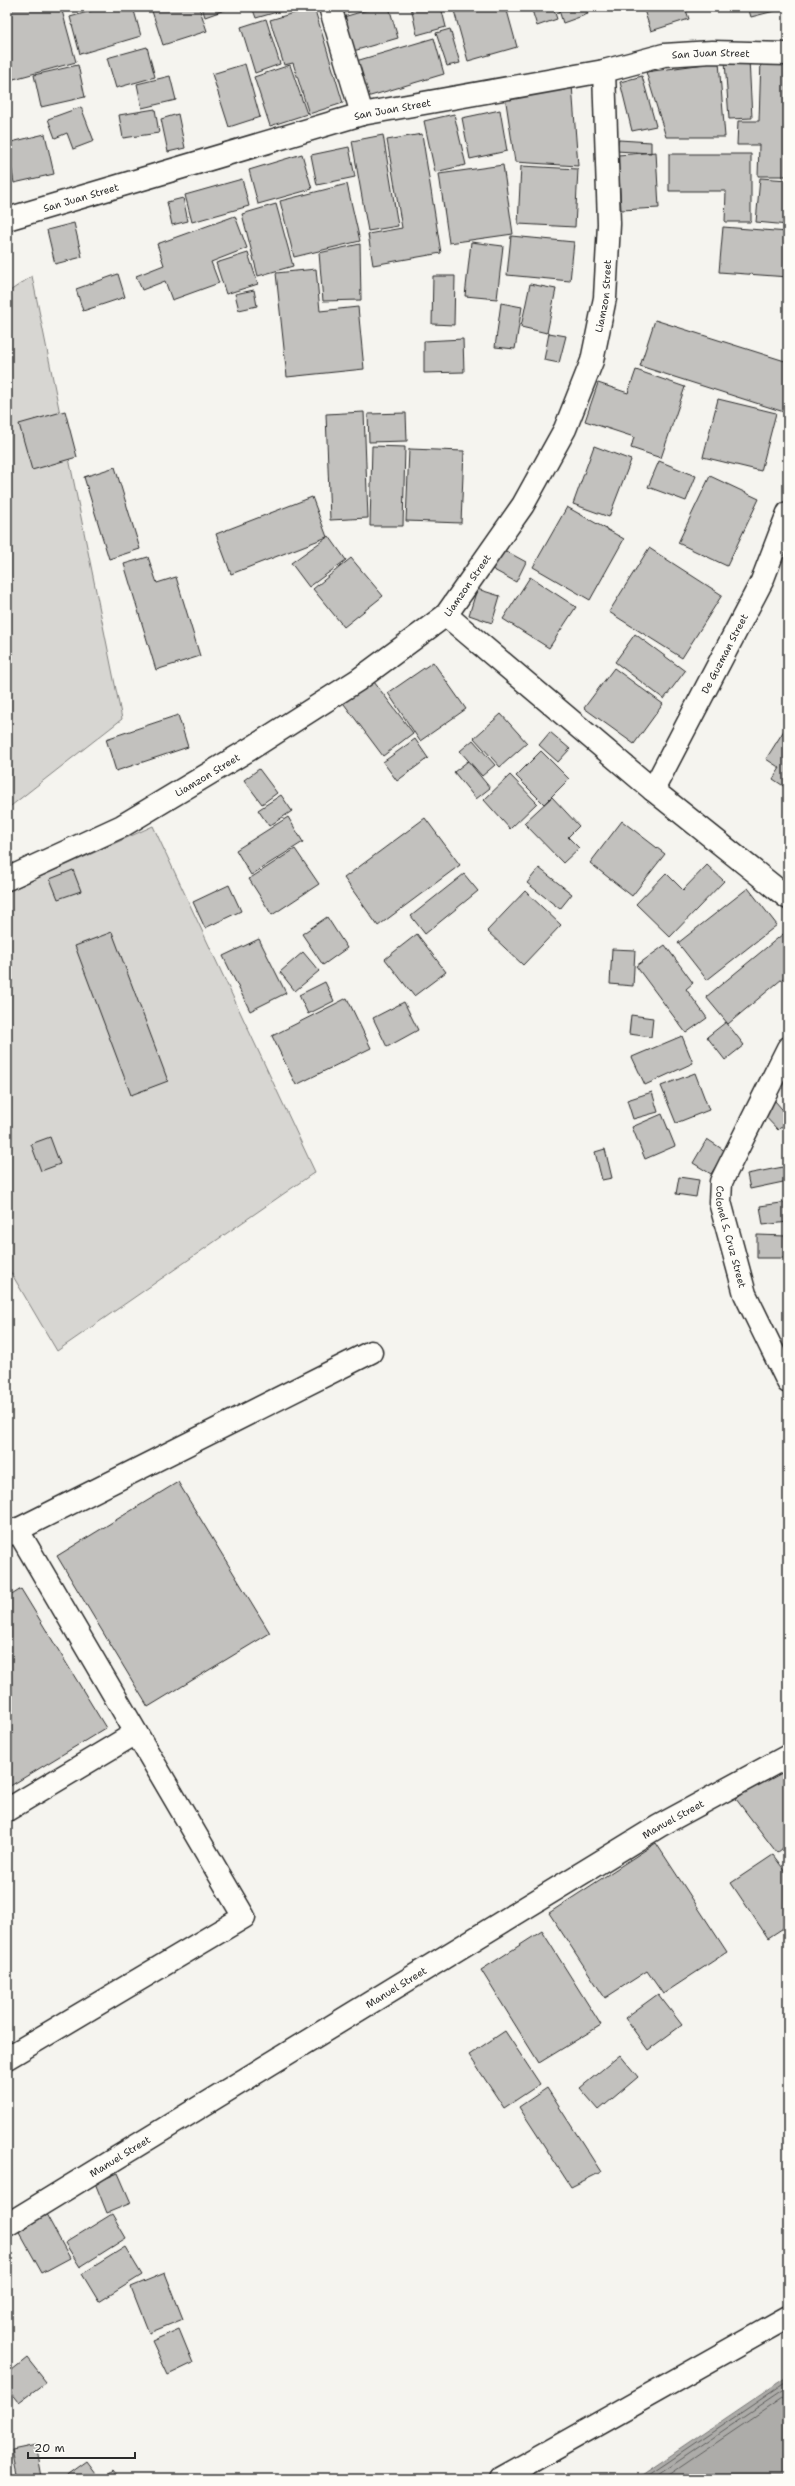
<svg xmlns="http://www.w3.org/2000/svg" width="795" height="2486" viewBox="0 0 795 2486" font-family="'Shantell Sans',sans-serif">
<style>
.green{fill:#d7d6d2;stroke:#81807e}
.water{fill:#adaca9;stroke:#797877}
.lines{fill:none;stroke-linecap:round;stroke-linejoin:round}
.shore{stroke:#5f5f5d;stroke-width:1}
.building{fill:#c2c1be;stroke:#2b2b2b}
.minor-casing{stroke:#2b2b2b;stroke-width:25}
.minor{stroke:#fdfcf7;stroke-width:22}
.labels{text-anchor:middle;stroke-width:3;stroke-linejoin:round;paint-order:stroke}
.street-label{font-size:10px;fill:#2b2b2b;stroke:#fdfcf7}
</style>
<rect width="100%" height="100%" fill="#f5f4ef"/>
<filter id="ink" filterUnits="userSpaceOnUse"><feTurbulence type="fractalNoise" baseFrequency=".025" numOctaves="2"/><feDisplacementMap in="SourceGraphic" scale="8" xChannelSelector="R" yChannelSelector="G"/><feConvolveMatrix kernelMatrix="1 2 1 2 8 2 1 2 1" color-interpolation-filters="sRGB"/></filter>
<g filter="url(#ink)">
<path class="green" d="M32,276L122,719L7,809V293Z
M153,826L315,1172L57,1351L7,1266V892Z"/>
<path class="water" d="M788,2376V2479H636Z"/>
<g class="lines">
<path class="shore" d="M643,2479L788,2381
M652,2479L788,2387
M663,2479L788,2394"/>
</g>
<path class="building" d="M7,7H61L76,62L10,80L7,70Z
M105,7H133L141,36L80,54L70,17Z
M199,7L207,31L163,45L151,8Z
M202,7H233L205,17Z
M252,7H294L256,18Z
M314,7L343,103L309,114L293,63L284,65L270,20Z
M337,7H364L339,14Z
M378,7H389L398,38L350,52L340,18Z
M411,7H441L446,27L417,35Z
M453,7H506L517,47L468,61Z
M531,7H553L557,19L537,26Z
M558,7H585L588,14L563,23Z
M643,7H685L689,19L651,31Z
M748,7H782V9L751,17Z
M266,19L280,64L255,73L241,27Z
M450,29L460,63L447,66L436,33Z
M434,38L444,74L367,97L356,61Z
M147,47L155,77L116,88L107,58Z
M749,59L752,118L729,119L725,61Z
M761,59L788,60V176H758L759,145H737L738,121H759Z
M719,62L725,137H666L646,72Z
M245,64L260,117L229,127L212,74Z
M78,65L85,97L41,107L34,75Z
M290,65L307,114L270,126L254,77Z
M170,76L176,100L142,108L137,84Z
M642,76L656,126L632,131L620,82Z
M572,85L578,166L515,162L505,96Z
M81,107L94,141L73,149L67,133L55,138L48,119Z
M155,109L159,133L123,138L119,115Z
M500,110L507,151L470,159L462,118Z
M178,114L185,148L168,152L161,119Z
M454,114L466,165L435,172L424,121Z
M45,134L54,174L14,183L7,143Z
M422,134L441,253L373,265L368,234L402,228L387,140Z
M383,135L398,226L368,231L352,141Z
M619,140L651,142V153L616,151Z
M349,147L355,177L317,185L311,155Z
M656,152L659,208L621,210L618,155Z
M302,154L312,189L258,204L249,170Z
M669,154H751V222H725L726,191H669Z
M503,165L513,234L449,243L439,174Z
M521,166L578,169L575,227L518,224Z
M760,178L788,180V225L756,222Z
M242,179L249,206L192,222L185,195Z
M347,184L360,241L294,257L280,201Z
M183,198L188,221L172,225L167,202Z
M276,204L293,266L258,276L242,214Z
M235,216L247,248L211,262L219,283L172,300L165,281L142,290L136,276L164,265L157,244Z
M74,223L82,257L55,264L47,230Z
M723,227L788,232V277L719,272Z
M511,236L574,242L570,281L507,275Z
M471,242L503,246L497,299L465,296Z
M360,244L361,300L323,301L319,253Z
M248,253L258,284L226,294L216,263Z
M316,269L320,311L358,307L364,369L287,377L276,273Z
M118,274L125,297L83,311L76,289Z
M433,276H455L454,325L432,324Z
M530,284L556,289L547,333L521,327Z
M254,290L257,306L239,310L235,294Z
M501,303L522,307L515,349L495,347Z
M655,320L788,362V398L784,412L640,366Z
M549,333L566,336L559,363L544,360Z
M463,339L464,372L424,373V341Z
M636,370L685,387L661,458L631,448L634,437L585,421L598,383L628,393Z
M718,399L776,413L761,471L703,457Z
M65,411L77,457L32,470L19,424Z
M364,412L368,518L330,520L326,414Z
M406,413L407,441L369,442L368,414Z
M372,446L405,447L403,526H370Z
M594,446L631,460L609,517L573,504Z
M409,449L464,451L461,523L406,521Z
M659,461L696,476L686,501L648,487Z
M115,467L140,549L109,559L84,477Z
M710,476L759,499L727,566L678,543Z
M312,497L327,537L231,574L216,534Z
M567,507L624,539L590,600L533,567Z
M329,536L346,560L309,587L291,563Z
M649,548L722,595L682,658L609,612Z
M504,550L526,562L516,582L492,569Z
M148,557L157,583L176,577L200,656L156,670L124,564Z
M351,558L383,596L344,627L313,589Z
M530,577L576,607L549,648L503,619Z
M477,589L500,596L492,623L469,615Z
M635,634L685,671L664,699L615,662Z
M433,662L466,709L420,741L388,693Z
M614,668L663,704L634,744L584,708Z
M371,678L413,733L383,756L341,700Z
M501,714L527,743L500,767L474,738Z
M178,715L188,747L116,771L106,739Z
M788,724V789L773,779L780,768L766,759Z
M550,732L570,749L558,762L539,745Z
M415,739L428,758L397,781L383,762Z
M473,740L495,765L482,776L460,751Z
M541,751L569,779L544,804L516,776Z
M468,761L490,788L476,799L454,772Z
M259,769L277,793L262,804L244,780Z
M510,775L537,803L510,829L484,800Z
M281,795L292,811L269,826L258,810Z
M552,797L579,826L568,837L579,848L563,863L524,823Z
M288,817L303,842L251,875L236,850Z
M425,818L460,865L378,926L344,878Z
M622,821L665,854L632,896L590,863Z
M295,849L319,884L272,915L249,879Z
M707,865L724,881L670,937L636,904L666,873L683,890Z
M539,868L572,894L560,909L527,883Z
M73,870L81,891L58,899L50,879Z
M464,874L478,891L425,934L411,916Z
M229,885L241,911L205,928L193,902Z
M748,888L777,925L707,980L678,943Z
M525,891L561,925L523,965L487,931Z
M327,917L347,948L323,965L302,934Z
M112,932L168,1081L131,1095L75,946Z
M417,934L446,972L414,996L385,959Z
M783,934L788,940V974L728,1024L706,997Z
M259,939L286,993L250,1011L223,956Z
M665,945L693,983L686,989L707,1018L686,1033L636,966Z
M612,949L635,950L633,986L610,984Z
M303,952L319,971L295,991L280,972Z
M325,982L334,1001L308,1014L299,995Z
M347,998L371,1048L296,1085L272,1036Z
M404,1002L418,1030L387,1047L373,1018Z
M631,1015L653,1018L651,1037L629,1034Z
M726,1022L744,1045L725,1060L707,1037Z
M682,1036L693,1063L645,1085L632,1057Z
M695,1073L709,1110L676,1123L661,1086Z
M652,1092L658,1112L633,1119L627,1100Z
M775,1101L788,1116V1121L778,1130L762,1113Z
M662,1114L675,1146L645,1159L632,1127Z
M50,1137L60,1164L41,1171L31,1144Z
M707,1139L725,1151L711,1174L693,1163Z
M605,1149L612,1178L602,1180L595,1152Z
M788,1166V1181L750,1189L747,1174Z
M679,1177L699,1180L696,1197L676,1194Z
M788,1202V1222L763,1225L760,1206Z
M757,1235L786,1236L785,1258H757Z
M178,1482L270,1633L148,1707L57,1556Z
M21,1589L106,1728L7,1788V1598Z
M780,1766L788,1776V1844L777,1853L736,1799Z
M656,1843L727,1952L663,1994L647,1971L605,1998L549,1913Z
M773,1855L788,1875V1925L768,1938L731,1883Z
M542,1931L601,2025L539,2063L481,1970Z
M658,1994L682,2025L648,2050L625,2018Z
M505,2031L540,2084L504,2108L469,2055Z
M620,2055L638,2077L599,2110L580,2088Z
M547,2088L601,2172L571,2187L519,2107Z
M118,2173L131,2203L107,2213L95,2183Z
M46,2214L70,2258L42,2273L18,2230Z
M112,2214L126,2238L80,2267L65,2243Z
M125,2247L142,2275L99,2302L82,2274Z
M165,2273L183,2319L149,2333L131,2287Z
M179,2329L193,2363L168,2375L152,2341Z
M27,2358L46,2382L19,2402L7,2387V2374Z
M36,2445L42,2477L18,2479L12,2450Z
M7,2456L13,2479H7Z
M87,2461L99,2477L62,2479Z
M114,2471L120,2479H104Z"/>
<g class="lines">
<g class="minor-casing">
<g id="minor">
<path d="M330,7L362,114"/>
<path id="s1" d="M7,219L362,114L604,71L664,55L712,52L788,54"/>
<path d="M446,615L653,790L788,898"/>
<path id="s2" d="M653,790L762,581L788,513"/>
<path id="s3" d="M7,879L122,826L250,749L358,680L446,615L523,505L565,429L592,361L605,298L609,224L604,71"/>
<path id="s4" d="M788,1048L721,1182L720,1202L745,1294L788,1382"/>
<path d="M7,1535L371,1352"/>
<path d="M7,1810L136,1733"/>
<path d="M7,2058L244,1917L17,1529"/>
<path id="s5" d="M7,2225L659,1826L788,1756"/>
<path d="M500,2479L788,2317"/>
</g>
</g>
<use href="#minor" class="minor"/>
</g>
</g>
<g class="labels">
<g class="street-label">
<text dy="4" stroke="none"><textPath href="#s1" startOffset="725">San Juan Street</textPath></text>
<text dy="4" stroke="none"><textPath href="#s1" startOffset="401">San Juan Street</textPath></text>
<text dy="4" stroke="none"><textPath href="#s1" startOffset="77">San Juan Street</textPath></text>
<text dy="4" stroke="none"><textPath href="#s3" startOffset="874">Liamzon Street</textPath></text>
<text dy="4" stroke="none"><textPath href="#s3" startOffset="550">Liamzon Street</textPath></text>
<text dy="4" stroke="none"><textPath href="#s2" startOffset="154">De Guzman Street</textPath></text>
<text dy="4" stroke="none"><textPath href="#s3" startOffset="226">Liamzon Street</textPath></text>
<text dy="4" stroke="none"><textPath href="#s4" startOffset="206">Colonel S. Cruz Street</textPath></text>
<text dy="4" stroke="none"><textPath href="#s5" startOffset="780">Manuel Street</textPath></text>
<text dy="4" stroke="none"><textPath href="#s5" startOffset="456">Manuel Street</textPath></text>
<text dy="4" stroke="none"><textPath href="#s5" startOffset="132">Manuel Street</textPath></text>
</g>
</g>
<rect width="795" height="2486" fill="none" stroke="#fdfcf7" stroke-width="24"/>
<rect x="12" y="12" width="771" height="2462" fill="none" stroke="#2b2b2b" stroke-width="1.5" filter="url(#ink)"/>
<path d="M28 2452v6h107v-6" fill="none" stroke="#2b2b2b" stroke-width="2"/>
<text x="34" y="2452" font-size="12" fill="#2b2b2b" stroke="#fdfcf7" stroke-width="3" paint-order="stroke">20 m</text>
</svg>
